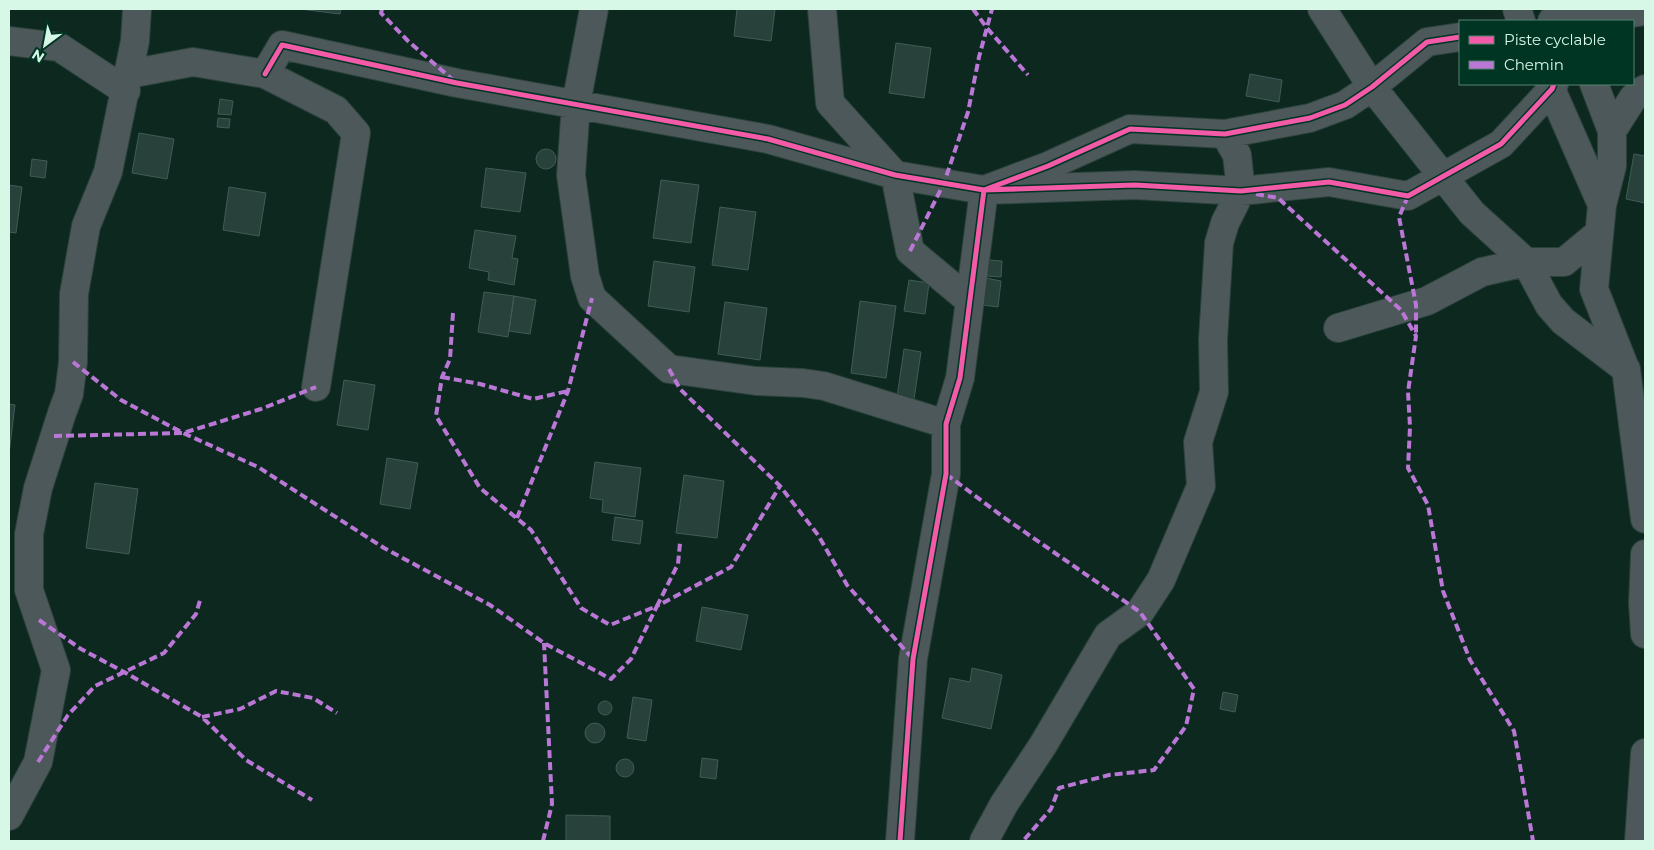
<svg xmlns="http://www.w3.org/2000/svg" width="1654" height="850" viewBox="0 0 1654 850" font-family="Montserrat,sans-serif">
<style>
.building{fill:#28413b;stroke:#415c57}
.lines{fill:none;stroke-linecap:round;stroke-linejoin:round}
.minor-casing{stroke:#2b423a;stroke-width:30}
.minor{stroke:#4c585a;stroke-width:28}
.quiet{stroke:#ba77d6;stroke-width:4;stroke-dasharray:8 4;stroke-linecap:butt}
.cycleway-casing{stroke:#003423;stroke-width:8}
.cycleway{stroke:#f35aa7;stroke-width:5}
</style>
<rect width="100%" height="100%" fill="#0c281f"/>
<path class="building" d="M300,9H341L340,14Z
M737,9H775L771,41L734,36Z
M896,43L931,48L924,98L889,93Z
M1250,74L1282,80L1279,102L1246,96Z
M220,99L233,101L231,115L218,114Z
M218,118L230,119L229,128L217,127Z
M139,133L174,139L167,179L132,173Z
M536 159a10 10 0 1 1 20 0a10 10 0 1 1-20 0Z
M1634,154L1645,156V203L1626,199Z
M32,159L47,161L45,178L30,176Z
M486,168L526,173L520,212L481,207Z
M661,180L699,185L691,243L653,238Z
M9,185L22,187L16,233L9,232Z
M229,187L266,193L259,236L223,230Z
M720,207L756,212L748,270L712,265Z
M475,230L516,236L512,258L518,259L514,285L488,280L489,272L469,268Z
M989,260L1002,261L1001,277L987,276Z
M654,261L695,267L689,312L648,306Z
M986,278L1001,281L998,307L982,305Z
M909,280L929,283L925,314L904,311Z
M484,292L514,296L508,337L478,332Z
M514,296L536,300L530,334L509,331Z
M860,301L896,306L886,378L851,373Z
M725,302L767,308L760,360L718,354Z
M904,349L921,352L913,406L896,404Z
M344,380L375,385L368,430L337,425Z
M9,404L15,405L9,454Z
M387,458L418,463L410,509L380,504Z
M595,462L641,468L635,517L602,512L603,500L590,498Z
M684,475L724,481L717,538L676,533Z
M95,483L138,489L129,554L86,548Z
M615,517L643,521L640,544L612,540Z
M702,607L748,615L741,650L696,641Z
M972,668L1002,675L991,729L942,718L950,678L970,682Z
M1223,692L1238,695L1235,712L1220,709Z
M633,697L652,700L646,741L627,738Z
M598 708a7 7 0 1 1 14 0a7 7 0 1 1-14 0Z
M585 733a10 10 0 1 1 20 0a10 10 0 1 1-20 0Z
M702,758L718,760L716,779L700,777Z
M616 768a9 9 0 1 1 18 0a9 9 0 1 1-18 0Z
M566,815L610,816V841H566Z"/>
<g class="lines">
<g class="minor-casing">
<path id="minor" d="M594,9L576,104L571,175L585,276L592,298L669,369L756,381L803,383L824,386L946,424
M822,9L830,103L895,175L910,251L970,301
M1322,9L1372,87L1472,213L1526,262L1549,305L1563,321L1626,369L1645,519
M1517,9L1521,21
M1552,21L1559,19L1583,21L1645,11
M1460,37L1427,42L1372,87L1345,105L1310,118L1225,134L1130,129L1048,166L984,190L1135,185L1241,191L1329,182L1408,196L1501,144L1552,89L1554,84
M9,41L59,47L126,91
M129,74L193,62L265,74L336,110L356,133L316,387
M265,74L282,45L457,83L768,139L895,175L984,190L960,378L946,424V474L913,659L900,841
M1549,84L1602,205L1594,289L1625,368
M1594,84L1612,131V166L1602,205
M1612,131L1633,98L1645,89
M1338,328L1427,301L1482,272L1526,262H1564L1599,233
M1645,554L1643,603L1645,634
M9,816L38,762L56,670L29,590V534L38,488L62,413L69,394L73,362L74,294L86,226L108,172L135,41L137,9
M984,841L1004,804L1043,745L1108,635L1140,612L1161,580L1201,486L1198,442L1214,392L1213,340L1219,243L1225,223L1241,191L1237,155L1225,134
M1639,841L1645,753"/>
</g>
<use href="#minor" class="minor"/>
<path class="quiet" d="M382,9L381,13L408,41L453,80
M973,9L987,28L1028,75
M1256,194L1278,198L1401,310L1416,336L1408,392L1410,427L1408,468L1428,505L1443,591L1470,660L1514,731L1533,841
M1408,196L1399,217L1416,305V333
M910,251L944,183L968,112L979,57L992,9
M453,313L450,359L442,377L436,416L480,488L531,530L581,608L610,625L657,606L678,564L680,543
M73,362L121,400L183,433L258,467L384,548L490,605L544,643L611,679L631,659L657,606L731,567L780,486
M669,369L680,389L780,486L818,535L847,585L913,659
M442,377L480,384L533,399L568,391
M54,436L183,433L261,409L316,387
M946,474L1006,519L1140,612L1194,689L1186,726L1154,770L1109,775L1059,788L1051,809L1023,841
M517,518L568,391L592,298
M39,620L81,649L124,672L202,717L246,760L312,800
M202,717L240,709L276,691L313,698L337,713
M38,762L68,715L95,686L164,653L196,614L201,597
M543,841L552,804L544,643"/>
<g class="cycleway-casing">
<path id="cycleway" d="M1460,37L1427,42L1372,87L1345,105L1310,118L1225,134L1130,129L1048,166L984,190L1135,185L1241,191L1329,182L1408,196L1501,144L1552,89L1554,84
M265,74L282,45L457,83L768,139L895,175L984,190L960,378L946,424V474L913,659L900,841"/>
</g>
<use href="#cycleway" class="cycleway"/>
</g>
<rect width="1654" height="850" fill="none" stroke="#d7f7e7" stroke-width="20"/>
<rect x="1459" y="20" width="175" height="65" fill="#003423" stroke="#568271"/>
<rect x="1469" y="36" width="25" height="8" fill="#f35aa7" stroke="#568271"/>
<text x="1504" y="45" font-size="15" fill="#d7f7e7">Piste cyclable</text>
<rect x="1469" y="61" width="25" height="8" fill="#ba77d6" stroke="#568271"/>
<text x="1504" y="70" font-size="15" fill="#d7f7e7">Chemin</text>
<g transform="translate(45 45) rotate(212)" stroke="#003423" stroke-width="4" paint-order="stroke">
<path d="M0-4L9 19L0 12L-9 19Z" fill="#d7f7e7"/>
<text y="-8" font-size="14" font-weight="bold" text-anchor="middle" fill="#d7f7e7">N</text>
</g>
</svg>
